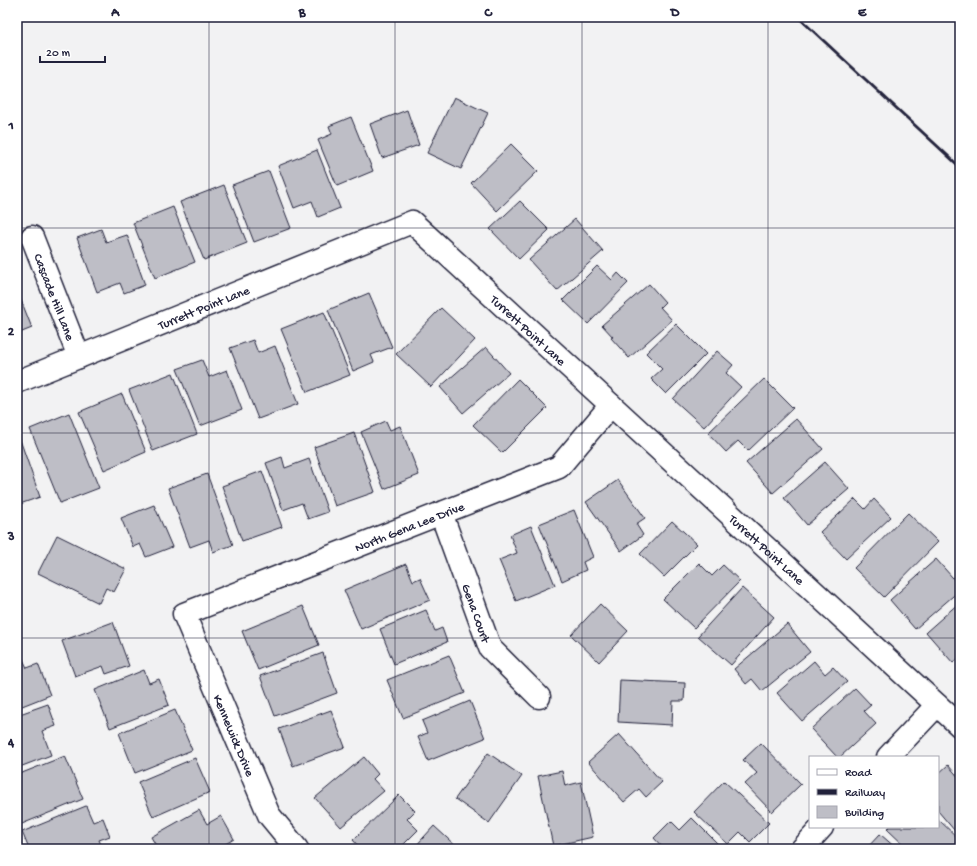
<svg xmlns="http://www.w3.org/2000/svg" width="977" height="866" viewBox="0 0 977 866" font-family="'Gochi Hand',sans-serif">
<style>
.building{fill:#bebec6;stroke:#22223b}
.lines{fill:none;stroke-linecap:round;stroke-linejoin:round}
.street-casing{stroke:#22223b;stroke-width:25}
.street{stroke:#fff;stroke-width:22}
.rail{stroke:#22223b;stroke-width:3}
.grid{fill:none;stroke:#22223b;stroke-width:1;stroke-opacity:0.55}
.labels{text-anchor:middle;stroke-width:3;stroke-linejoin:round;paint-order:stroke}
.street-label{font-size:13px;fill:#22223b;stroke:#fff}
.neatline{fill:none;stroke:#22223b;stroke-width:1.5}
.grid-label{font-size:13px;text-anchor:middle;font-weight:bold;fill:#22223b}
</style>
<rect width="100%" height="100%" fill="#f2f2f3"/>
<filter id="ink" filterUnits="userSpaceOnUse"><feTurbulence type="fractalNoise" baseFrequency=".025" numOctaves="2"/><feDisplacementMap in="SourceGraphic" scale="8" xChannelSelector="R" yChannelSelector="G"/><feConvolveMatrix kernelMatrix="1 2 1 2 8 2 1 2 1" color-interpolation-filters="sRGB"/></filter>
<g filter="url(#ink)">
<path class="building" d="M454,97L488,113L461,169L427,153Z
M407,110L419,145L382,158L370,124Z
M351,117L373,171L337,186L318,140L332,134L329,126Z
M511,144L538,171L497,211L471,183Z
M317,150L340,208L318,217L312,201L294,208L278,166Z
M269,171L291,228L254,242L232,185Z
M224,185L247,243L204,260L180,202Z
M520,201L549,230L519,259L490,229Z
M173,207L195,262L155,278L133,223Z
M575,219L603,251L557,291L529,260Z
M101,229L106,242L127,235L145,285L124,293L120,283L97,292L77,238Z
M597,266L612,280L618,273L628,283L588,324L563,300Z
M649,284L665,302L660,307L672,320L629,358L611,338L613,337L602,325Z
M17,290L32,328L17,334Z
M369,293L392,347L371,355L374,362L353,371L328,310Z
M441,308L475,340L431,387L396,354Z
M324,312L350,375L307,392L281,329Z
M676,324L706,354L666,394L651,379L662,369L646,353Z
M253,340L258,353L275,346L298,404L258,419L230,348Z
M486,347L509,373L463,413L440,387Z
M717,351L733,365L726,373L741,387L704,427L673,399Z
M202,360L209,377L227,370L242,410L200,426L177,369Z
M173,373L197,434L153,451L129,390Z
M518,379L547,408L502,453L473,425Z
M764,379L793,408L748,451L738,441L726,452L708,433Z
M122,394L146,452L104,470L79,412Z
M69,413L99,488L60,503L30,429Z
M796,419L823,449L773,493L746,463Z
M386,421L390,430L400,426L419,475L384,489L361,432Z
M354,433L375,492L335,506L314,447Z
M18,434L40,497L17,505V435Z
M282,457L285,468L309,459L328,512L308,519L302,503L283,510L266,463Z
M825,462L849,489L807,525L784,498Z
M262,471L282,527L242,541L222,486Z
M207,474L233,545L213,552L209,540L190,547L168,488Z
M618,480L645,518L636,524L643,535L621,551L586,502Z
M855,499L865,509L874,499L891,517L846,559L820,532Z
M154,505L172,547L146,557L140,544L133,547L121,518Z
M574,510L593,557L583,562L586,570L562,581L539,524Z
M908,513L938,542L884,597L854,568Z
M672,521L697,544L664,577L640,554Z
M531,526L555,585L516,601L499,560L517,553L510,535Z
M57,535L126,569L114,592L106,588L99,603L38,573Z
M936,559L960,586V590L915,629L890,600Z
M699,563L712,576L723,565L740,581L694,628L663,599Z
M406,564L413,581L420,578L430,600L361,629L344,590Z
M742,588L774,617L731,665L698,636Z
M960,602V657L953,663L926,632Z
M600,604L628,631L599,662L571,635Z
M303,606L319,645L258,670L242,631Z
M426,610L435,631L442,628L447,642L394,664L380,629Z
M113,622L129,666L106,674L103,666L75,676L62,641Z
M787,624L810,652L762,691L752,679L746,684L734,669Z
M323,653L337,693L275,716L260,676Z
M449,655L465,693L403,718L387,680Z
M22,657L27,668L38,664L50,695L17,708V659Z
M814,661L825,674L833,667L847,682L802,721L777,693Z
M144,670L149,683L159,679L169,705L110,728L95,690Z
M620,680L685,683L684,701H673L672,725L618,722Z
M855,688L871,705L864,711L876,724L840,757H837L811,729Z
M470,701L485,738L428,761L418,737L427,733L422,721Z
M48,704L56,726L42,731L51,755L17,768V715Z
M175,710L192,750L135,773L119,733Z
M331,710L345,747L293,766L279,729Z
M619,734L662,782L646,797L639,789L624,802L588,762Z
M761,743L801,784L772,812L745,784L757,773L743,760Z
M488,753L522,776L489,823L455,799Z
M65,756L83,799L17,826V775Z
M364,757L378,774L373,779L384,791L341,827L315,798Z
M195,758L210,792L153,817L138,782Z
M948,765L960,779V837L938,811V774Z
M562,771L565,786L581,782L593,837L553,846L538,776Z
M724,781L769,823L750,842L740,832L728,844L694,812Z
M399,795L415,811L407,819L418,830L399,849H361L353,840Z
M86,806L93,822L103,818L110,836L99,840L103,849H29L22,832Z
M199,810L207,824L221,816L234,839L217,849H158L151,837Z
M692,818L723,849H664L654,838L671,821L680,830Z
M938,819L960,840L951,849H908L887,829L889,827H938Z
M434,826L459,849H413Z
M880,834L897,849H866Z"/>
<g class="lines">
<g class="street-casing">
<g id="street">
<path id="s1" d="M32,237L79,357"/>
<path id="s2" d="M17,382L412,222L960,726"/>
<path id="s3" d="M441,513L490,648L539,697"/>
<path d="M888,757L937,705"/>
<path id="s4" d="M297,849L269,815L184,614L559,467L611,405"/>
<path d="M802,849L822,827"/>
</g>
</g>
<use href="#street" class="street"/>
<path class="rail" d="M798,17L960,167"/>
</g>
</g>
<path class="grid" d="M209,17V849M395,17V849M582,17V849M768,17V849M17,228H960M17,433H960M17,638H960"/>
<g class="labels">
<g class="street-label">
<text dy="5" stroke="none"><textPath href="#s1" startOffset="64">Cascade Hill Lane</textPath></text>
<text dy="5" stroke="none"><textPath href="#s2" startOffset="201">Turrett Point Lane</textPath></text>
<text dy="5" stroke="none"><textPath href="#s2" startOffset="585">Turrett Point Lane</textPath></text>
<text dy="5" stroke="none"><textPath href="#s4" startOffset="504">North Gena Lee Drive</textPath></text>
<text dy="5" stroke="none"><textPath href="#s2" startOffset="909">Turrett Point Lane</textPath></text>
<text dy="5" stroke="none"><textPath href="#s3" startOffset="106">Gena Court</textPath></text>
<text transform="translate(235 735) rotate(67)" y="5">Kennewick Drive</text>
</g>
</g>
<rect width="977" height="866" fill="none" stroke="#fff" stroke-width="44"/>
<rect x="809" y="756" width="130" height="72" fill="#ffffff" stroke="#a7a7b1"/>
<rect x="817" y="769" width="20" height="6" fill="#ffffff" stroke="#a7a7b1"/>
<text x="845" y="776" font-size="12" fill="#22223b">Road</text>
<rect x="817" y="789" width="20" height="6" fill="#22223b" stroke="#a7a7b1"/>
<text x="845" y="796" font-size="12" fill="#22223b">Railway</text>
<rect x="817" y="806" width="20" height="12" fill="#bebec6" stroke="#a7a7b1"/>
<text x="845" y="816" font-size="12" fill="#22223b">Building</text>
<path d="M40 56v6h65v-6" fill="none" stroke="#22223b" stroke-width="2"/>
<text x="46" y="56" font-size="12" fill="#22223b" stroke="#ffffff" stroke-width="3" paint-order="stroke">20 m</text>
<rect x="22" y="22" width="933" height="822" class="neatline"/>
<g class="grid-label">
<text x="115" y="16">A</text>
<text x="302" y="16">B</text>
<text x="488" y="16">C</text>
<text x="675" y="16">D</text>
<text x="862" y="16">E</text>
<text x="11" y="129">1</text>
<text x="11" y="335">2</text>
<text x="11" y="540">3</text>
<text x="11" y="746">4</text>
</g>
</svg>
